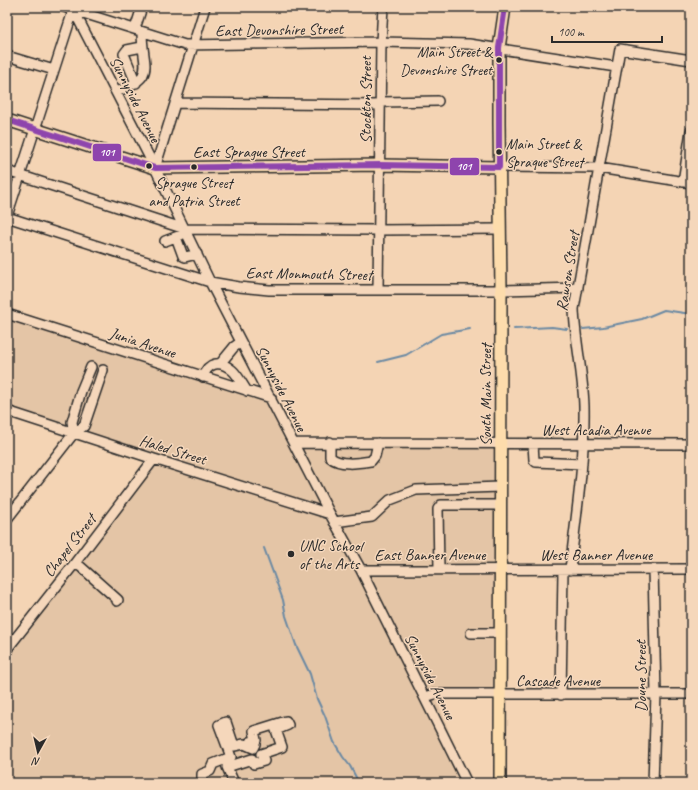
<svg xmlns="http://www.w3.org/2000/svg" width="698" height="790" viewBox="0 0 698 790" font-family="Caveat,sans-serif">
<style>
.built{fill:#e4c5a6}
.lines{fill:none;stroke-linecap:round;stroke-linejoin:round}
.stream{stroke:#6b89a3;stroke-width:2}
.minor-casing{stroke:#2b2b2b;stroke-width:12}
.major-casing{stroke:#2b2b2b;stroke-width:14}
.minor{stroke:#f5d7bb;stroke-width:9}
.major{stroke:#fddcac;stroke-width:11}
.bus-1-casing{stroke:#f5d7bb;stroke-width:9}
.bus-1{stroke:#8e44ad;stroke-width:6}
.bus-dot{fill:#2b2b2b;stroke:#f5d7bb;stroke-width:1.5}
.labels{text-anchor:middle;stroke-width:3;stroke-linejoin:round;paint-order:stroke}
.bus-label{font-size:15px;fill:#2b2b2b;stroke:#f5d7bb;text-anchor:end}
.street-label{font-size:16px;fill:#2b2b2b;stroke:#f5d7bb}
.poi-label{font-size:16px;fill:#2b2b2b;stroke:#f5d7bb;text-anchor:start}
.line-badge{stroke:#f5d7bb;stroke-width:1.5}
.badge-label{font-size:11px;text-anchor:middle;font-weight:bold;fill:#fff}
</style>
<rect width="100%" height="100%" fill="#f4d4b4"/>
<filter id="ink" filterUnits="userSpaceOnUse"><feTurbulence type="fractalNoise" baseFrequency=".025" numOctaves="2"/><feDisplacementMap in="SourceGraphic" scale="8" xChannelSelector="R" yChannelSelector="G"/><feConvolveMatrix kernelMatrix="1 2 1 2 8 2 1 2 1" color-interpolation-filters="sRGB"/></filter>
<g filter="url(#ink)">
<path class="built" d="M7,314L271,398L294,443L501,444L500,695H435L469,783H7V649L154,459L7,411Z"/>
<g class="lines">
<path class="stream" d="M514,329L552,327L567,329
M583,329L603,327L642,319L664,310L691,314
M378,362L406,355L441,334L470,329
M264,548L283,600L286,616L296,645L310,674L317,699L325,716L334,742L343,757L350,766L359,783"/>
<g class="minor-casing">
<path id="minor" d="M64,7L185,45L381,42L469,44L616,67
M72,7L155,168L210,282L330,514L361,570L467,783
M135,29L142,7
M7,56L54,70
M136,83L124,54L127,50L142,47
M116,92C158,76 142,68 142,32
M381,102L438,101
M175,103L380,105
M499,167L599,168L691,183
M155,168L205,7
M7,171L185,229L379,230L500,229
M683,182L691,131
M7,216L74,8
M7,217L210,282L239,287L269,290H501L578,288
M176,237L183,256L185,257L197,254
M165,241L181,235
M378,290L381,42L383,7
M7,314L271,398
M220,364L234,347L241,342
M203,377C208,362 220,360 232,370C238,375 242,384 247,391
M7,411L154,459L330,514
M74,433L72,422L81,391L91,367
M330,442V457C340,466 358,463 371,461L375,456L378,443
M294,443L691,444
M533,444L534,460L536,462L582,464
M7,519L74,433L84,426L103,370
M334,522L372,517L390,500L416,490L500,487
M75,563L81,567L118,600L117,601
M439,569L438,509L441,505H500
M653,569L656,694L653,783
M361,570L691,569
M570,570C576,515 585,461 584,406C583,373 575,341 574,309L620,49L691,60
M471,633H500
M7,649L75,563L154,459
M561,695L563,570
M425,697L435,694H691
M204,783L202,778V774L210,771L213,764L231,757L219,725L226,722L234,746L244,744L253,748L255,744L250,742L256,740L254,731L286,721L288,725L276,730L282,747L261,754L264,761L254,764L252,759L227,767L234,783"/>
</g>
<g class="major-casing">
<path id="major" d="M7,120L155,168L380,165L499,167
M500,783L501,290L499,123V48L505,7"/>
</g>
<use href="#minor" class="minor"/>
<use href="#major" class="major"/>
<g class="bus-1-casing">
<path id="bus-1" d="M7,120L155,168L380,165L499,167V48L505,7"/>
</g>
<use href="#bus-1" class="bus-1"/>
</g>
</g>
<g class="bus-dot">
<circle cx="499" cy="60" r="3.5"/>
<circle cx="499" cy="152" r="3.5"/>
<circle cx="149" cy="166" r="3.5"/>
<circle cx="194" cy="167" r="3.5"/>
<circle cx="291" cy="554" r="4"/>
</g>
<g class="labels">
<g class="bus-label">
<text x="492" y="57">Main Street &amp;<tspan x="492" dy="18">Devonshire Street</tspan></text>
<text x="506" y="149" text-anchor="start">Main Street &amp;<tspan x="506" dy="18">Spraque Street</tspan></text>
<text x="194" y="188" text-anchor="middle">Sprague Street<tspan x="194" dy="18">and Patria Street</tspan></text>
</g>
<g class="street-label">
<text transform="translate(279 29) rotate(-1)" y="6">East Devonshire Street</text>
<text transform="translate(136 99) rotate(63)" y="6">Sunnyside Avenue</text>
<text transform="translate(365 100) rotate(-90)" y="6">Stockton Street</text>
<text x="249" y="157">East Sprague Street</text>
<text transform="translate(567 271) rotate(-81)" y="6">Rawson Street</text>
<text transform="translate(309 273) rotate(1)" y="6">East Monmouth Street</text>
<text transform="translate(143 342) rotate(18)" y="6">Junia Avenue</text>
<text transform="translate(282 388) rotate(63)" y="6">Sunnyside Avenue</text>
<text transform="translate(485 395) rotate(-90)" y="6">South Main Street</text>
<text x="596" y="435">West Acadia Avenue</text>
<text transform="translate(173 449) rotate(17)" y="6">Haled Street</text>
<text transform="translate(69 545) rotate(-52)" y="6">Chapel Street</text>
<text x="430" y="560">East Banner Avenue</text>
<text x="596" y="560">West Banner Avenue</text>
<text transform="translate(431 676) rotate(63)" y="6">Sunnyside Avenue</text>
<text transform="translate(640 676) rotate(-90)" y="6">Doune Street</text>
<text x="558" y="686">Cascade Avenue</text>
</g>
<g class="poi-label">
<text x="299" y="551">UNC School<tspan x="299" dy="18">of the Arts</tspan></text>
</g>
</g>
<g class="line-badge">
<rect x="92" y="143" width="30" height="19" rx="4" fill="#8e44ad"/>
<rect x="449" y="157" width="31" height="19" rx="4" fill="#8e44ad"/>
</g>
<g class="badge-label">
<text x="107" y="156">101</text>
<text x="464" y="170">101</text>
</g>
<rect width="698" height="790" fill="none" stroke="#f5d7bb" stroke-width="24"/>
<rect x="12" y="12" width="674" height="766" fill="none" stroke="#2b2b2b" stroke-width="1.5" filter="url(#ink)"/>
<g transform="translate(38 752) rotate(188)" stroke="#f5d7bb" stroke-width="3" paint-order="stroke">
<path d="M0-3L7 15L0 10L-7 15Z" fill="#2b2b2b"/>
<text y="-6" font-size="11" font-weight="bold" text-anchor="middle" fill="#2b2b2b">N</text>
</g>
<path d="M552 36v6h110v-6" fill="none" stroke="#2b2b2b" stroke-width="2"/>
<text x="558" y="36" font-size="12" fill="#2b2b2b" stroke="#f5d7bb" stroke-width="3" paint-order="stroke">100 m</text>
</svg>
